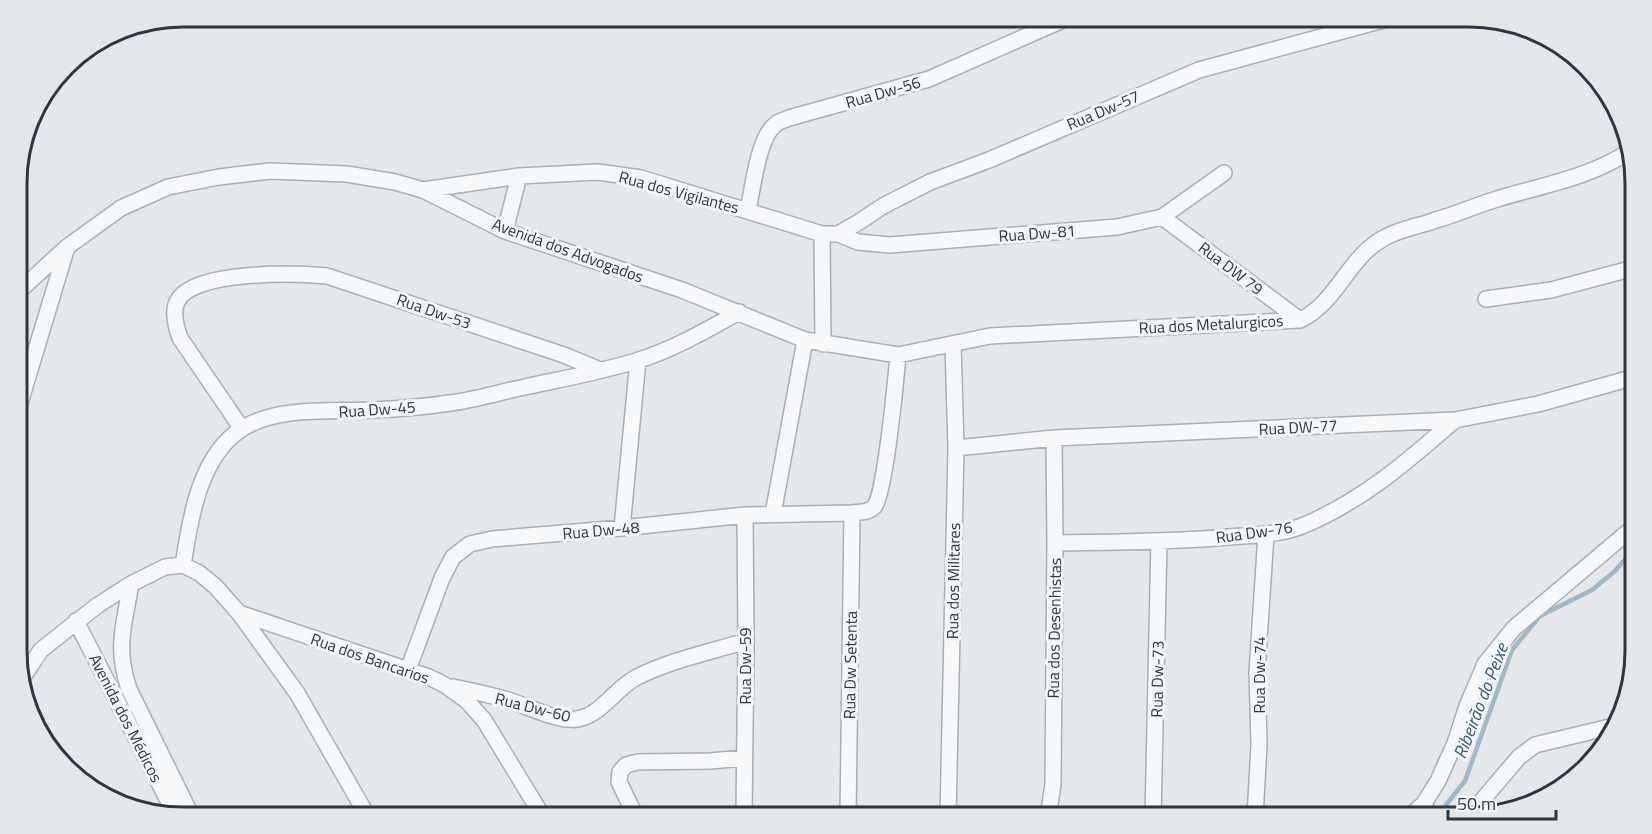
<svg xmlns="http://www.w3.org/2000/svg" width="1652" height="834" viewBox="0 0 1652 834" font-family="'Titillium Web',sans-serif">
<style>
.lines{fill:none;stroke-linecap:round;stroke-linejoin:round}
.stream{stroke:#a1b8c8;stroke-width:4.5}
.minor-casing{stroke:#a9afb5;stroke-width:18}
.tertiary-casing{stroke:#a9afb5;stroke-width:21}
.minor{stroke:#f6f8f9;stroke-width:15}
.tertiary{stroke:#f6f8f9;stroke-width:18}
.labels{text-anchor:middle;stroke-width:6;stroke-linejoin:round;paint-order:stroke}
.street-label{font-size:16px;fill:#2c3742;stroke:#f3f6f8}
.water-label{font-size:18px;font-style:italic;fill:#395974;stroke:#f3f6f8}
.rim{fill:none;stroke:#2c3742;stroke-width:3}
</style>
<rect width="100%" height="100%" fill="#e4e7eb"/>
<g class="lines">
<path class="stream" d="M1445,806L1465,781L1512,650L1540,616L1592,590L1615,571L1635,548"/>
<g class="minor-casing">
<path id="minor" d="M423,190L519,176L598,172L641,178L822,234H838L859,222L883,206L930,182L989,160L1199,70L1398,16
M748,210C753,188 758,137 776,124C779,121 785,120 789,118L929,79L1072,16
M1162,217L1300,320
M505,231L519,176
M822,234L823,344
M838,234L858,242L889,245L1117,227L1162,217L1224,173
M17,293L67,247L121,208L168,187L219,177L270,171L347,174L395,182L423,190L505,231L682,290L805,340L898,355L990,336L1300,320C1337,303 1348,257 1384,238C1399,229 1420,226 1436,220C1457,214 1477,205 1497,199C1543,185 1589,178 1630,151
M1486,299L1551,290L1634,268
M17,413L67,247
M242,429L180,338C176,327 172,313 177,302C191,270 296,273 327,276L564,355L600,370
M956,448L1054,438L1455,420L1538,404L1635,377
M773,514L805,340
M622,528L638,360
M1055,543C1113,542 1172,542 1229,537C1253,535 1279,535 1302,526C1361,502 1408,461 1455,420
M183,565C190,520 199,455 243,428C280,406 331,412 373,410C398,409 424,407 450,403C475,400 500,392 525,387C562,379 600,372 636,361C672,350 707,330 739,312
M183,565L199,573L215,586L239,613L297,693L368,817
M131,584C124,625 115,648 129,689L192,817
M239,613L429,677L445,685L467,701L484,720L543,817
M76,621L176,816
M408,670L442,578L453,557L470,544L492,539L622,528L745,515L852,513C859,512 868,513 874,507C885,496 896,378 898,355
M21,680L41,650L98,605L131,584L165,567L183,565
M453,687C472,691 492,695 511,701C529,707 559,722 577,719C602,715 615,688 637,677C671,660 710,652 746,641
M1421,808L1438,781L1455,743L1467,706L1485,664L1514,628L1635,526
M636,817L619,782L620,772L626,765L638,762L710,761L744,758
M744,817L746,641L745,515
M848,817L852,513
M948,817L956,448L953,344
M1048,817L1053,785L1055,543L1054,438
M1153,817L1159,541
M1255,817L1259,745L1257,672L1266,534
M1468,817L1519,757L1535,745L1618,725"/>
</g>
<g class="tertiary-casing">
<path id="tertiary" d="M1412,817L1421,808L1433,817"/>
</g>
<use href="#minor" class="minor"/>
<use href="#tertiary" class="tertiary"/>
</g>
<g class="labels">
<g class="street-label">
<text transform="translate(883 92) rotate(-16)" y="6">Rua Dw-56</text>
<text transform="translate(1103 110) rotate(-23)" y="6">Rua Dw-57</text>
<text transform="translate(679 192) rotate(15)" y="6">Rua dos Vigilantes</text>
<text transform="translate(1037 233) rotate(-4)" y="6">Rua Dw-81</text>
<text transform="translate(568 250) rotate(20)" y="6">Avenida dos Advogados</text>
<text transform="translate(1231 268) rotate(37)" y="6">Rua DW 79</text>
<text transform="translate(434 311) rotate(19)" y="6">Rua Dw-53</text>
<text transform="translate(1211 324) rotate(-3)" y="6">Rua dos Metalurgicos</text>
<text transform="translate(377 409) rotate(-4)" y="6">Rua Dw-45</text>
<text transform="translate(1298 427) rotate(-3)" y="6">Rua DW-77</text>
<text transform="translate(601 530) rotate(-5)" y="6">Rua Dw-48</text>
<text transform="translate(1254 532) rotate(-8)" y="6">Rua Dw-76</text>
<text transform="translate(953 581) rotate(-89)" y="6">Rua dos Militares</text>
<text transform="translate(1054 628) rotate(-89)" y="6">Rua dos Desenhistas</text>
<text transform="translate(370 658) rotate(19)" y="6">Rua dos Bancarios</text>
<text transform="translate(850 665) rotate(-89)" y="6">Rua Dw Setenta</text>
<text transform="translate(745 666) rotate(-90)" y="6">Rua Dw-59</text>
<text transform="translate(1259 675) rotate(-90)" y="6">Rua Dw-74</text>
<text transform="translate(1157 679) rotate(-89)" y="6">Rua Dw-73</text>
<text transform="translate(533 707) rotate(14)" y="6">Rua Dw-60</text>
<text transform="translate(126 718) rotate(63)" y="6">Avenida dos Médicos</text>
</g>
<g class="water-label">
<text transform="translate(1481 701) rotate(-69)" y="6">Ribeirão do Peixe</text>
</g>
</g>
<path d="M0 0H1652V834H0ZM183 27H1469A156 156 0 0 1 1625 183V651A156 156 0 0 1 1469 807H183A156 156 0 0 1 27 651V183A156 156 0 0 1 183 27Z" fill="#e3e7e9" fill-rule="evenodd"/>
<path class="rim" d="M183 27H1469A156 156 0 0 1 1625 183V651A156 156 0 0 1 1469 807H183A156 156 0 0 1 27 651V183A156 156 0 0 1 183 27Z"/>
<path d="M1448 810v9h108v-9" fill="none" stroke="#2c3742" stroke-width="3"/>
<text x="1457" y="810" font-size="18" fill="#2c3742" stroke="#f3f6f8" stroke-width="4.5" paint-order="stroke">50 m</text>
</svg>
